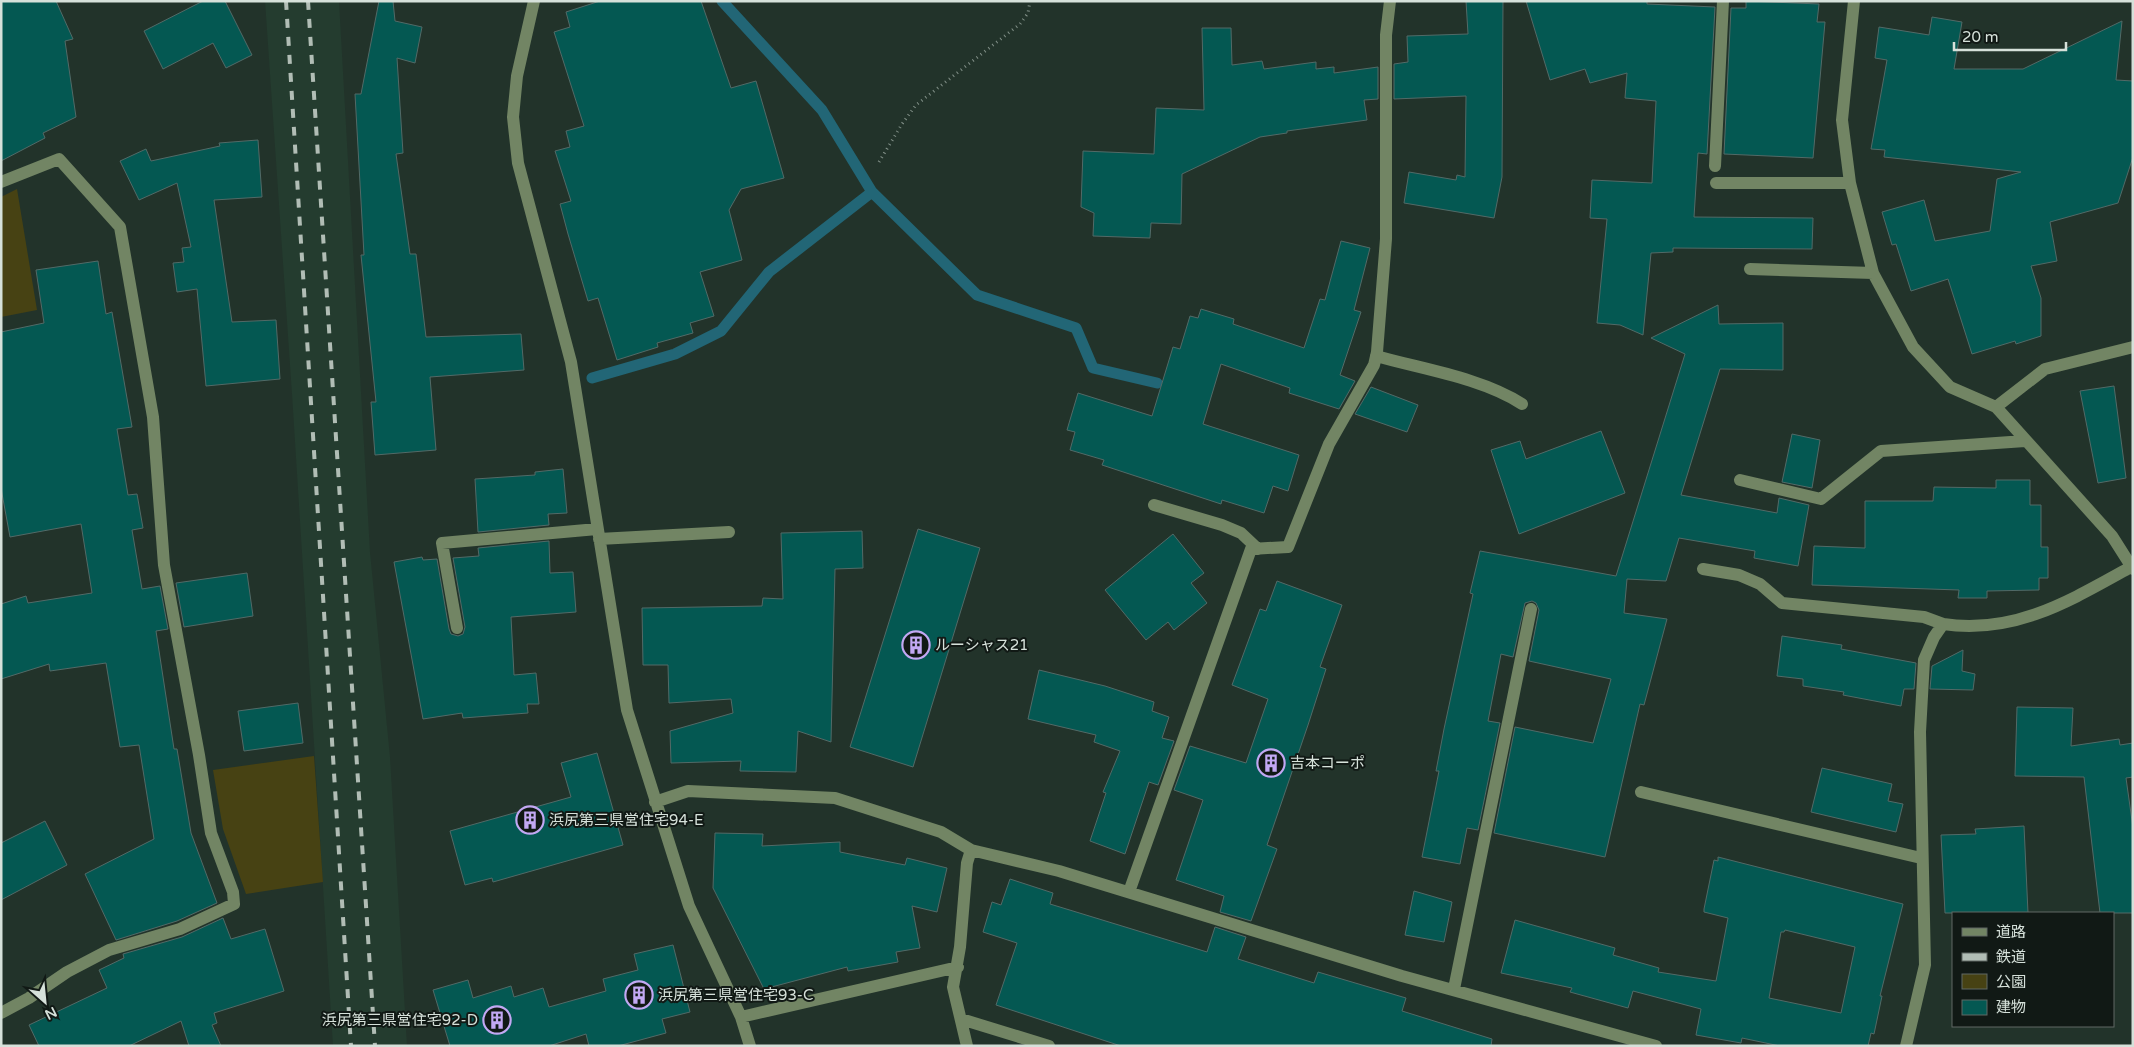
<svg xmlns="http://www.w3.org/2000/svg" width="2134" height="1047" viewBox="0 0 2134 1047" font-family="'Varela Round','Noto Sans JP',sans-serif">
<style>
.built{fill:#243c2f}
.green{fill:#474213}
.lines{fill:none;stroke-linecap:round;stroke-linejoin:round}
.stream{stroke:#226676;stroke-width:11}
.building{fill:#045852;stroke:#526a67;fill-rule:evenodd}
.path{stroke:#829088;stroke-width:3;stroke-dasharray:1 4;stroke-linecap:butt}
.minor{stroke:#728564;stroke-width:12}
.rail{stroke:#b1bdb5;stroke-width:4;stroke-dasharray:9 9;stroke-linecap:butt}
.labels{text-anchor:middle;stroke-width:4;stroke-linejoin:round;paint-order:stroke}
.poi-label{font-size:15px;fill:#d6e1da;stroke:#111915;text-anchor:start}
</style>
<rect width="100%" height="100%" fill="#22332a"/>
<path class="built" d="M265,1H339L370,552L390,757L407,1046H333L292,394Z"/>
<path class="green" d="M17,189L37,310L1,317V197Z
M314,756L323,882L246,894L223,829L213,770Z"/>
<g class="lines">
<path class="stream" d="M722,1L822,110L872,192L977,295L1076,328L1093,368L1157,383
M592,378L675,354L721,331L769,272L872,192"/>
</g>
<path class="building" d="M1,1H56L73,39L65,41L76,117L43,133L45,138L1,161Z
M203,1H225L252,55L226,68L213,43L163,69L144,31Z
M379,1H393L395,21L422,27L415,63L397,58L403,153L396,154L410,254H416L426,337L521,334L524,370L430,377L436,450L375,455L371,402H376L361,255H364L355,94H361Z
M600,1H701L731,88L756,81L784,178L741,189L729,210L742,260L700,272L714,316L690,323L693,333L657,343L658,347L617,360L598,298L588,301L568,234L560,204L571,201L555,151L570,147L566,131L584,126L554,32L570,27L566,12Z
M1466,1H1503L1502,177L1494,218L1404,203L1409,172L1456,180L1457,175L1465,177L1466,96L1394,99V64L1408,62L1407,36L1468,34Z
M1526,1H1647V4L1715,7L1707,154L1698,153L1694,217L1813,218L1812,249L1673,248V252L1651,253L1643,335L1620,325L1597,323L1607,219L1590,218L1592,180L1652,183L1656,101L1625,98L1627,73L1590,83L1585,69L1550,80Z
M1746,1L1819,4L1817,22H1825L1813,158L1724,154L1731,8H1746Z
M1932,17L1962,22L1954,69H2023L2122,21L2116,80L2133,81V157L2118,203L2050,222L2057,261L2031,266L2041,298V336L2016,344L2015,341L1972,354L1948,279L1911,291L1896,244L1892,245L1882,212L1924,200L1935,241L1990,231L1997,179L2021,172L1884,157L1885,150L1871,149L1887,60L1875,58L1879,27L1929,35Z
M1202,28H1231L1232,65L1262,61L1264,69L1316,62V69L1334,67V73L1378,67V99L1364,100L1367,120L1287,131V133L1260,137L1182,174L1181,224L1151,223L1150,238L1093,236L1094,213L1081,207L1083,151L1154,154L1156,108L1204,110Z
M258,140L262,197L214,200L232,322L276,320L280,379L206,386L197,289L177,292L173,263L184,262L182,248L191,247L177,183L139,200L120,161L146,149L151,161L220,146L219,143Z
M1341,241L1370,248L1354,310L1361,312L1340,375L1355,381L1339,409L1289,393L1290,388L1221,364L1203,424L1299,455L1288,491L1273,486L1264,513L1222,500L1221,504L1102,465L1104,460L1070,450L1075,432L1067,430L1078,393L1152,416L1173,347L1180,349L1190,316L1198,318L1201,309L1234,319L1233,324L1304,348L1320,299L1325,300Z
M98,261L106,314L112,312L132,427L117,429L128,495L137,494L143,528L132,530L142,589L160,586L168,629L156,631L174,749H177L191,833L217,903L177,921L116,940L85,874L154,839L139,745L120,747L106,663L50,671L49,664L1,679V604L26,596L28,603L92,593L81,524L10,537L1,488V332L44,323L36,270Z
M1718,305L1719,324L1783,323V370L1720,369L1681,495L1777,513L1779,498L1809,505L1798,566L1754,558L1755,551L1679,538L1666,581L1627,579L1624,613L1667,619L1644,705L1640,704L1605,857L1494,833L1515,727L1593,743L1611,679L1529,661L1539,610L1536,603L1532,601L1525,603L1513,657L1501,654L1488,721L1500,723L1478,830L1467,828L1460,864L1422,857L1439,771H1436L1444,729L1473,594L1470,593L1480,551L1616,576L1685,354L1651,338Z
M2114,386L2126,478L2098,483L2080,391Z
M1371,387L1418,405L1407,432L1355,414Z
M1601,431L1625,493L1519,534L1491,450L1520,441L1526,459Z
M1792,434L1820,440L1812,488L1782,482Z
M563,469L567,513L548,514L549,525L478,532L475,479L535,475V472Z
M1996,480H2030V505H2041V547H2048V578H2039V590L1987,591V598H1958L1959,590L1812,585L1814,546L1865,548V501H1933L1934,487L1996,488Z
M918,529L980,548L913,767L850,747Z
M862,531L863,568L835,569L831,742L798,731L796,772L740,771L741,761L671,763L670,731L733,713L731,699L669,703L668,665H643L642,608L762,606L763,598L783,599L781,533Z
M1173,534L1204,573L1191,583L1207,603L1174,630L1168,622L1146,640L1105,590Z
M549,541L550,573L573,572L576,612L511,617L514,675L536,673L539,704H527L528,713L463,718L462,713L423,719L394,562L422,557L423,560L437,559L449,629L451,634L458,636L463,634L465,627L453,558L479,556L478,548Z
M247,573L253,616L184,627L176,583Z
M1277,581L1342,605L1320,667L1326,669L1308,725L1267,845L1277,849L1251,921L1220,912L1224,896L1176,880L1203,800L1174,790L1190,746L1246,763L1268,699L1232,685L1260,609L1266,611Z
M1782,636L1842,645L1841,649L1916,663L1914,689H1904L1901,706L1843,695L1844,692L1803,686V679L1777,676Z
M1963,650L1962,671L1975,674L1973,690L1930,689L1932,666Z
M1039,670L1105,686L1154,702L1152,711L1169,717L1162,738L1174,741L1158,785L1149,782L1125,854L1090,841L1106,793L1103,792L1120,751L1094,742L1096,735L1028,719Z
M298,703L303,743L244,751L238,711Z
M2017,707L2073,708L2071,746L2119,739L2120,745L2133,743V777L2126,778L2133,828V913H2100L2084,777L2015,776Z
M597,753L623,845L493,882L492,878L465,885L450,831L571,797L561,763Z
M1822,768L1892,784L1888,801L1903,804L1896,832L1811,812Z
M45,821L67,865L1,900V843Z
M2024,826L2028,913H1945L1941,835L1976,834L1975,829Z
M715,833L763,834L762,846L840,842V852L905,865L907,858L947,868L937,912L912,906L920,948L896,952L898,962L848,971L847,967L764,989L713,888Z
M1718,857L1903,904L1880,996H1882L1874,1034L1871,1033L1868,1046H1780L1742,1038L1741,1043L1696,1035L1701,1009L1633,991L1628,1008L1570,992L1572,988L1501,973L1515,920L1615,948L1613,955L1659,968L1658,972L1716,981L1728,918L1704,912V909L1714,860L1718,861ZM1785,930L1855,947L1841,1013L1769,998L1781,932H1784Z
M1010,879L1053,893L1050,904L1207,952L1215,927L1246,937L1238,959L1314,983L1318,972L1406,998L1402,1011L1492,1039L1491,1046H1121L996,1005L1017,943L983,932L992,902L1001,905Z
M1414,891L1452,902L1444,942L1405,935Z
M223,918L231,939L265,929L284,991L214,1013L217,1023L212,1025L221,1046H189L181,1021L129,1046H39L29,1025L107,988L99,970L124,958L123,954L182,937Z
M673,945L690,1012L662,1019L666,1033L618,1046H589L586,1034L549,1046H450L433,990L468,980L473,998L511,986L514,997L543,988L549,1007L606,991L603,979L638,970L634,954Z"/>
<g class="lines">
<path class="path" d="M879,162L902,124L916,105L1020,24L1028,13L1030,1"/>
<path class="minor" d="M534,1L517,76L513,117L518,163L571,362L627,710L689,906L741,1017L750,1046
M1854,1L1842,120L1850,183L1873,273L1913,347L1950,387L1996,407L2112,536L2133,569
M1715,166L1723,1
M1,182L59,159L120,227L153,417L164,565L199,755L211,833L233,892L234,904L180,929L109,950L67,972L29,998L1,1013
M1716,183H1850
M1750,269L1873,273
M1376,356C1422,369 1482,378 1522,404
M1996,407L2045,369L2133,347
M1740,480L1821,499L1881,451L2025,441
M1154,505L1222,525L1241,533L1258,549
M599,539L729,532
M1703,569L1739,575L1760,584L1782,603L1924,617L1943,624
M457,628L442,543L597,529
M1641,792L1921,858
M655,802L688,791L835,798L941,832L971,850L1059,871L1402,976L1656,1046
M1129,892L1251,549L1288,547L1329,444L1374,365L1377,352L1386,239V35L1390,1
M1454,989L1531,609
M741,1017L958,967
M961,1019L1049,1046
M967,1046L953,987L960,947L967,863L971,850
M1906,1046L1925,965L1920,732L1924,660L1934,637L1943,624C2015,635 2071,600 2131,567"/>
<path class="rail" d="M286,1L351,1046
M308,1L375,1046"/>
</g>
<defs>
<g id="building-ring" transform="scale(1.4375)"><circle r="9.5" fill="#111915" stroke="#c2a8f3" stroke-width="1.5"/><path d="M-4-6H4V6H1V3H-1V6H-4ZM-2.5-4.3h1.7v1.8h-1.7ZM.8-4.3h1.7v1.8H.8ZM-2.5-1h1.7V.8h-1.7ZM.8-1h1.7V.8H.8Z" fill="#c2a8f3"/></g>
</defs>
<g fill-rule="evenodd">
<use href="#building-ring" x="916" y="645"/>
<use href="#building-ring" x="1271" y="763"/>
<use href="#building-ring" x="530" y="820"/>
<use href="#building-ring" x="639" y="995"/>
<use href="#building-ring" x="497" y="1020"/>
</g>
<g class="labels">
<g class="poi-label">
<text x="935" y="650">ルーシャス21</text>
<text x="1290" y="768">吉本コーポ</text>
<text x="549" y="825">浜尻第三県営住宅94-E</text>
<text x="658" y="1000">浜尻第三県営住宅93-C</text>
<text x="478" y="1025" text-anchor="end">浜尻第三県営住宅92-D</text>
</g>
</g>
<rect width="2134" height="1047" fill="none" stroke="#d6e1da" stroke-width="5"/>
<rect x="1952" y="912" width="162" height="115" fill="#111915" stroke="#606964"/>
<rect x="1962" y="928" width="25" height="8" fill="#728564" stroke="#606964"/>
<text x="1996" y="937" font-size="15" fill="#d6e1da">道路</text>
<rect x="1962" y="953" width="25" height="8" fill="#b1bdb5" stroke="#606964"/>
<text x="1996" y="962" font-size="15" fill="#d6e1da">鉄道</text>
<rect x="1962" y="974" width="25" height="15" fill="#474213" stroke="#606964"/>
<text x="1996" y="987" font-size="15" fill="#d6e1da">公園</text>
<rect x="1962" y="1000" width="25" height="15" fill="#045852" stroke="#606964"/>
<text x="1996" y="1012" font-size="15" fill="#d6e1da">建物</text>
<g transform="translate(45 1002) rotate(153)" stroke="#111915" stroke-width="4" paint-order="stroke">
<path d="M0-4L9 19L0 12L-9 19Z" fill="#d6e1da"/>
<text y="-8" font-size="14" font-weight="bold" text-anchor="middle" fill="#d6e1da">N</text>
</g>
<path d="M1954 42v8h112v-8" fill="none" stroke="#d6e1da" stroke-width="2.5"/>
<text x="1962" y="42" font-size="15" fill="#d6e1da" stroke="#111915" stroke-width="4" paint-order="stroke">20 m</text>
</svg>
